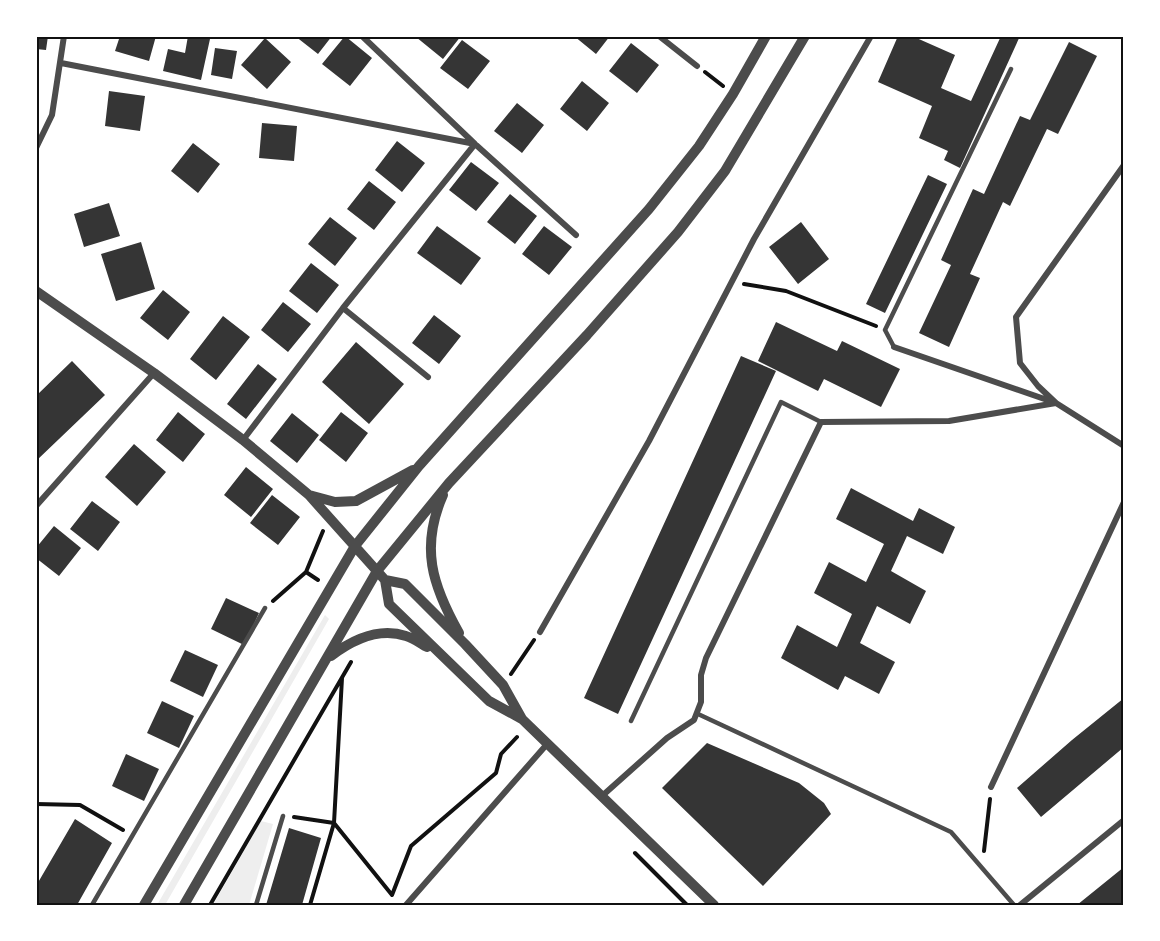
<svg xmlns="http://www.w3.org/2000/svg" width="1160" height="941" viewBox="0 0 1160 941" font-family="'PT Sans',sans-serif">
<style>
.green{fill:#eee}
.building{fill:#353535}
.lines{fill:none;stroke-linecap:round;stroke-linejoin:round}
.path{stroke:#111;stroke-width:4}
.service{stroke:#4c4c4c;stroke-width:4.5}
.minor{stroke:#4c4c4c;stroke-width:6}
.tertiary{stroke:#4c4c4c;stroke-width:10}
.neatline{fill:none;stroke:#111;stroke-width:2}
</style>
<rect width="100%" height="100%" fill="#fff"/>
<path class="green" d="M325,615L329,619L165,905H157Z
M261,821L273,824L249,905H213Z"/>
<path class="building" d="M36,36H48L46,50L36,49Z
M120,36H156L149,61L115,51Z
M188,36L210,39L201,80L163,71L168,49L185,53Z
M295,36H332L318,54Z
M345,36L372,58L350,86L322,64Z
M417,36H461L443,59L416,37Z
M574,36H610L596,54Z
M898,36H912L955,55L941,88L971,101L1001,36H1020L960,168L944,160L948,151L919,138L932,106L878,82Z
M265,38L291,62L267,89L241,65Z
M462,40L490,61L468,89L440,68Z
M1069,42L1097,56L1058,134L1047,129L1010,206L1003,202L970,274L980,278L949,347L919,333L951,265L941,260L973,189L984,194L1020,116L1030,120Z
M631,43L659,65L637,93L609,71Z
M215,48L237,51L232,79L211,75Z
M582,81L609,103L587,131L560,109Z
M109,91L145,96L140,131L105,126Z
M517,103L544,125L522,153L494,131Z
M262,123L297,126L294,161L259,158Z
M397,141L425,163L402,192L375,170Z
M193,143L220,164L198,193L171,171Z
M471,162L499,183L476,211L449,190Z
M928,175L947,184L885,313L866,304Z
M369,181L396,202L374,230L347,209Z
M510,194L537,216L515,244L487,222Z
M109,203L120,236L84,247L74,214Z
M330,217L357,238L335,266L308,244Z
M801,222L829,259L798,284L769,247Z
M437,226L481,258L461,285L417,253Z
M544,226L572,247L549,275L522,254Z
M141,242L155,289L116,301L101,254Z
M311,263L339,285L317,313L289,291Z
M163,290L190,312L168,340L140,318Z
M283,302L311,324L288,352L261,330Z
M434,315L461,336L439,364L412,343Z
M223,316L250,337L216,380L190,359Z
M776,322L837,351L842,341L900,369L881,407L824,379L818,391L758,361Z
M356,342L404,384L369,424L322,382Z
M741,356L776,371L618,714L584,698Z
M72,361L105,395L36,461V396Z
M258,364L277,379L246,419L227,404Z
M178,412L205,434L183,462L156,440Z
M341,412L368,433L346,462L319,440Z
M292,413L319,435L297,463L270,441Z
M134,444L166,472L137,506L105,477Z
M246,467L273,489L251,517L224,495Z
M851,488L913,521L919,508L955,527L943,554L907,536L891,571L926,591L910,624L877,606L860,643L895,662L879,694L845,676L838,690L781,658L797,625L837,647L852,614L814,593L829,562L866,582L884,544L836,519Z
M272,495L300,517L278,545L250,523Z
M92,501L120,522L98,551L70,529Z
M54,526L81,548L59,576L36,558V548Z
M226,598L259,613L244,645L211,629Z
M185,650L218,665L203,697L170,681Z
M1124,698V747L1041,817L1017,788L1072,740Z
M162,701L194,716L179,748L147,733Z
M707,743L799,783L824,803L831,814L763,886L662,788Z
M126,754L159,769L144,801L112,786Z
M75,819L112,843L77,905H36V886Z
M289,828L321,838L302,905H266Z
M1124,867V905H1077Z"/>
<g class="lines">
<path class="path" d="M705,72L723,86
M744,284L786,291L876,326
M306,572L318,580
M273,601L306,572L323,531
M511,674L534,640
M342,678L334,823L392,895L411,846L496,773L501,754L517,737
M36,804L80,805L123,830
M294,817L334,823L310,905
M984,851L990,799
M635,853L687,905
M210,905L351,662"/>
<path class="service" d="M894,347L885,330L1011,69
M698,714L951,832L1014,905
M631,721L781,402L821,422
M92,905L265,608
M256,905L283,816"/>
<path class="minor" d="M362,36L475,144L576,235
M659,36L697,66
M61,63L475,144L343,308L243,440
M36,148L52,115L64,36
M343,308L428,377
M894,347L1056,403L1124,446
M1056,403L1038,386L1020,363L1016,317L1124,165
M36,506L154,373
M540,632L649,441L754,239L871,36
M991,787L1124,502
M602,796L667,738L694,720L701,702V675L706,658L821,422L949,421L1056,403
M406,905L548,743
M1020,905L1124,820"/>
<path class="tertiary" d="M36,291L154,373L243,440L309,495L385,580L405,584L465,644L503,685L522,719
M309,495L335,502L356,501L413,470
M443,495C420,547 432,585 459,633
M385,580L389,604L489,701L522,719L714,905
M331,656C352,640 379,627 406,636C413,638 420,643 427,647
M144,905L355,546L419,466L649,209L699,146L733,94L766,36
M184,905L377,571L449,483L587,335L678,232L725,171L805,36"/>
</g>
<rect width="1160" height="941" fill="none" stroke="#ffffff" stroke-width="75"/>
<rect x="38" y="38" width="1084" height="866" class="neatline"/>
</svg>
